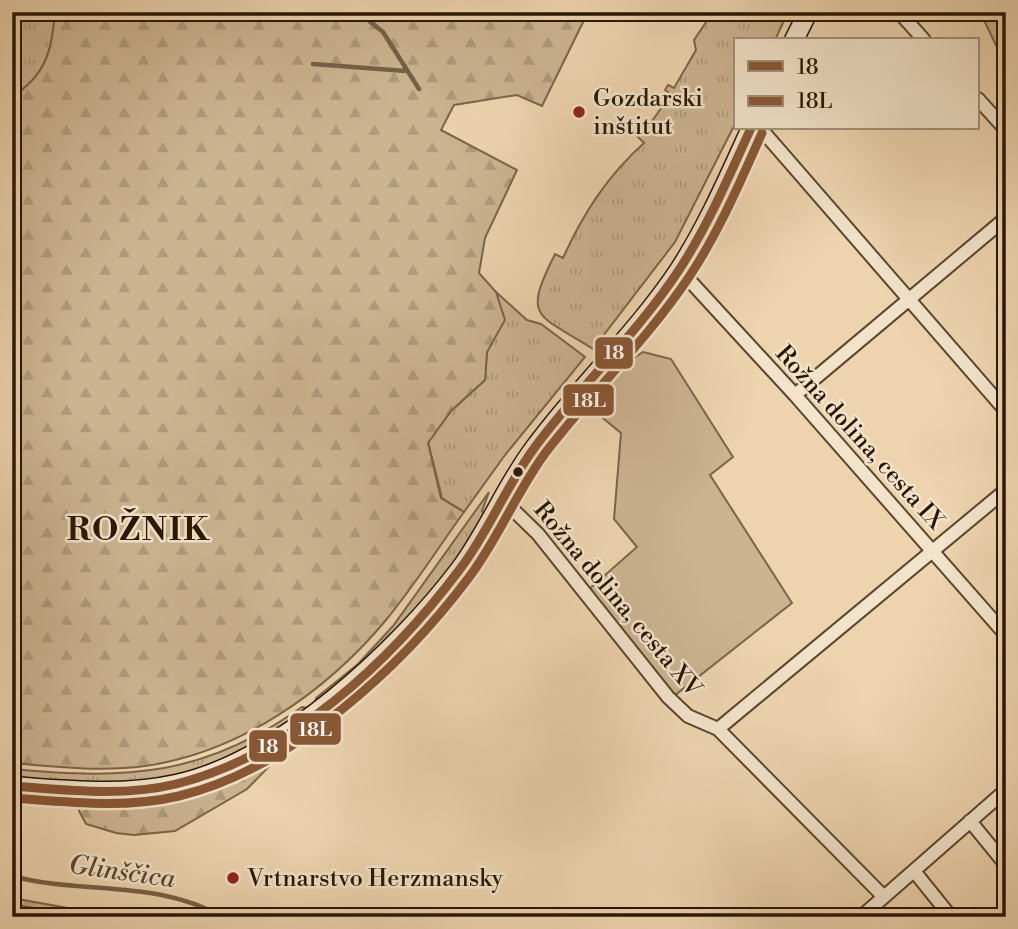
<svg xmlns="http://www.w3.org/2000/svg" width="1018" height="929" viewBox="0 0 1018 929" font-family="'Libre Bodoni',serif">
<style>
.grass{fill:url(#grass-tufts);stroke:#7a6548;stroke-width:2}
.forest{fill:url(#forest-firs);stroke:#7a6548;stroke-width:2}
.park{fill:#ccb491;stroke:#7a6548;stroke-width:2}
.lines{fill:none;stroke-linecap:round;stroke-linejoin:round}
.stream{stroke:#766146;stroke-width:4.5}
.street-casing{stroke:#5a462c;stroke-width:16}
.secondary-casing{stroke:#291600;stroke-width:21}
.street{stroke:#f3e3cb;stroke-width:12}
.secondary{stroke:#f3e3cb;stroke-width:18}
.bus-1-casing{stroke:#f3e3cb;stroke-width:14}
.bus-2-casing{stroke:#f3e3cb;stroke-width:14}
.bus-1{stroke:#895735;stroke-width:9}
.bus-2{stroke:#895735;stroke-width:9}
.poi-dot{fill:#8f2418;stroke:#f3e3cb;stroke-width:2.5}
.bus-dot{fill:#291600;stroke:#f3e3cb;stroke-width:2.5}
.labels{text-anchor:middle;stroke-width:5;stroke-linejoin:round;paint-order:stroke}
.poi-label{font-size:24px;fill:#291600;stroke:#f3e3cb;text-anchor:start}
.street-label{font-size:24px;fill:#291600;stroke:#f3e3cb}
.water-label{font-size:26px;font-style:italic;fill:#5d482e;stroke:#f3e3cb}
.district-label{font-size:32px;font-weight:bold;letter-spacing:2px;fill:#291600;stroke:#f3e3cb}
.line-badge{stroke:#f3e3cb;stroke-width:2.5}
.badge-label{font-size:19px;text-anchor:middle;font-weight:bold;fill:#fff}
</style>
<defs>
<pattern id="grass-tufts" width="24" height="20" patternUnits="userSpaceOnUse" patternTransform="scale(1.75)"><rect width="24" height="20" fill="#ccb491"/><path d="M3 7l-1-3M5 7V3M7 7l1-3M15 17l-1-3M17 17v-4M19 17l1-3" fill="none" stroke="#af9a7b"/></pattern>
<pattern id="forest-firs" width="22" height="20" patternUnits="userSpaceOnUse" patternTransform="scale(1.75)"><rect width="22" height="20" fill="#ccb491"/><path d="M5 1l3.5 6h-7zM16 11l3.5 6h-7z" fill="#af9a7b"/></pattern>
</defs>
<rect width="100%" height="100%" fill="#edd4af"/>
<filter id="stains"><feTurbulence type="fractalNoise" baseFrequency=".00286" numOctaves="4"/><feColorMatrix values="0 0 0 0 .2 0 0 0 0 .09 0 0 0 0 .02 0 0 0 .5 -.17"/></filter>
<radialGradient id="worn" r=".72"><stop offset=".6" stop-color="#630" stop-opacity="0"/><stop offset="1" stop-color="#630" stop-opacity=".3"/></radialGradient>
<path class="grass" d="M12,12H55C52,51 46,75 12,97Z
M713,12H788L775,40H736V122L675,242L593,349C537,313 522,320 555,254L563,258C583,214 607,176 644,143L635,134L640,127L645,131L671,94L665,90L668,85L674,88L696,50L694,40Z
M496,292L527,320L541,324L585,357L505,455L464,512L442,498L428,442L451,411L485,380L487,352L504,320Z
M489,492L482,511L486,516L444,578L380,648L315,703L316,698L358,664L393,626Z
M302,707L308,708C286,724 261,744 236,756C165,791 89,783 12,779V769C128,780 204,776 302,707Z
M12,898L118,917H85L12,904Z"/>
<path class="forest" d="M55,12H588L542,106L517,95L454,105L441,130L517,170L485,238L479,273L496,292L505,320L487,352L485,380L451,411L428,443L441,498L464,512C438,548 414,586 386,620C326,692 239,753 145,766C102,772 56,767 12,763V97C46,75 52,51 55,12Z
M292,736L285,750L247,789L175,831L134,835L116,833L86,824L79,811V800L142,797Z"/>
<path class="park" d="M980,12H1006V66Z
M643,352L671,359L733,457L710,475L792,603L674,696L588,590L637,547L614,519L621,433L587,405L617,369Z"/>
<g class="lines">
<path class="stream" d="M358,12L383,32L419,89
M313,64L406,71
M12,876C82,895 157,879 222,917"/>
<g class="street-casing">
<path id="street" d="M899,12L924,40
M978,99L1006,130
M760,128L1006,411
M679,269L795,395L1006,635
M795,395L1006,218
M502,499L538,534L668,697L688,716L718,729L884,897
M718,729L1006,490
M970,821L1006,865
M914,871L951,917
M861,917L1006,790"/>
</g>
<g class="secondary-casing">
<path id="secondary" d="M794,40L808,12
M12,786C67,790 122,796 176,784C279,762 398,651 460,569C489,530 506,485 535,447C580,386 637,333 679,270C708,225 729,176 751,128"/>
</g>
<use href="#street" class="street"/>
<use href="#secondary" class="secondary"/>
<g class="bus-1-casing">
<path id="bus-1" d="M12,786C66,790 123,797 176,784C290,756 391,661 460,569C489,531 506,486 535,447C580,386 637,334 679,270C708,226 729,176 751,128"/>
</g>
<g class="bus-2-casing">
<path id="bus-2" d="M12,798C67,802 124,809 179,796C291,769 402,667 470,576C499,537 517,491 546,452C592,392 647,340 689,277C719,232 740,182 762,133"/>
</g>
<use href="#bus-1" class="bus-1"/>
<use href="#bus-2" class="bus-2"/>
</g>
<g class="poi-dot">
<circle cx="579" cy="112" r="7"/>
<circle cx="233" cy="878" r="7"/>
</g>
<circle class="bus-dot" cx="518" cy="472" r="6"/>
<g class="labels">
<g class="poi-label">
<text x="593" y="106">Gozdarski<tspan x="593" dy="28">inštitut</tspan></text>
<text x="247" y="886">Vrtnarstvo Herzmansky</text>
</g>
<g class="street-label">
<text transform="translate(860 437) rotate(48)" y="8">Rožna dolina, cesta IX</text>
<text transform="translate(618 599) rotate(50)" y="8">Rožna dolina, cesta XV</text>
</g>
<g class="water-label">
<text transform="translate(122 871) rotate(8)" y="9">Glinščica</text>
</g>
<g class="district-label">
<text x="139" y="540">ROŽNIK</text>
</g>
</g>
<g class="line-badge">
<rect x="594" y="336" width="40" height="34" rx="7" fill="#895735"/>
<rect x="562" y="383" width="53" height="34" rx="7" fill="#895735"/>
<rect x="289" y="712" width="53" height="34" rx="7" fill="#895735"/>
<rect x="248" y="729" width="40" height="34" rx="7" fill="#895735"/>
</g>
<g class="badge-label">
<text x="614" y="359">18</text>
<text x="589" y="407">18L</text>
<text x="315" y="736">18L</text>
<text x="268" y="753">18</text>
</g>
<rect width="1018" height="929" fill="none" stroke="#edd4af" stroke-width="42"/>
<rect x="14" y="14" width="990" height="901" fill="none" stroke="#291600" stroke-width="3.5"/>
<rect x="21" y="21" width="976" height="887" fill="none" stroke="#291600" stroke-width="2"/>
<rect x="734" y="38" width="245" height="91" fill="#f3e3cb" stroke="#a2917a" stroke-width="2"/>
<rect x="748" y="61" width="35" height="10" fill="#895735" stroke="#a2917a" stroke-width="2"/>
<text x="797" y="74" font-size="21" fill="#291600">18</text>
<rect x="748" y="96" width="35" height="10" fill="#895735" stroke="#a2917a" stroke-width="2"/>
<text x="797" y="108" font-size="21" fill="#291600">18L</text>
<rect width="100%" height="100%" filter="url(#stains)"/>
<rect width="100%" height="100%" fill="url(#worn)"/>
</svg>
